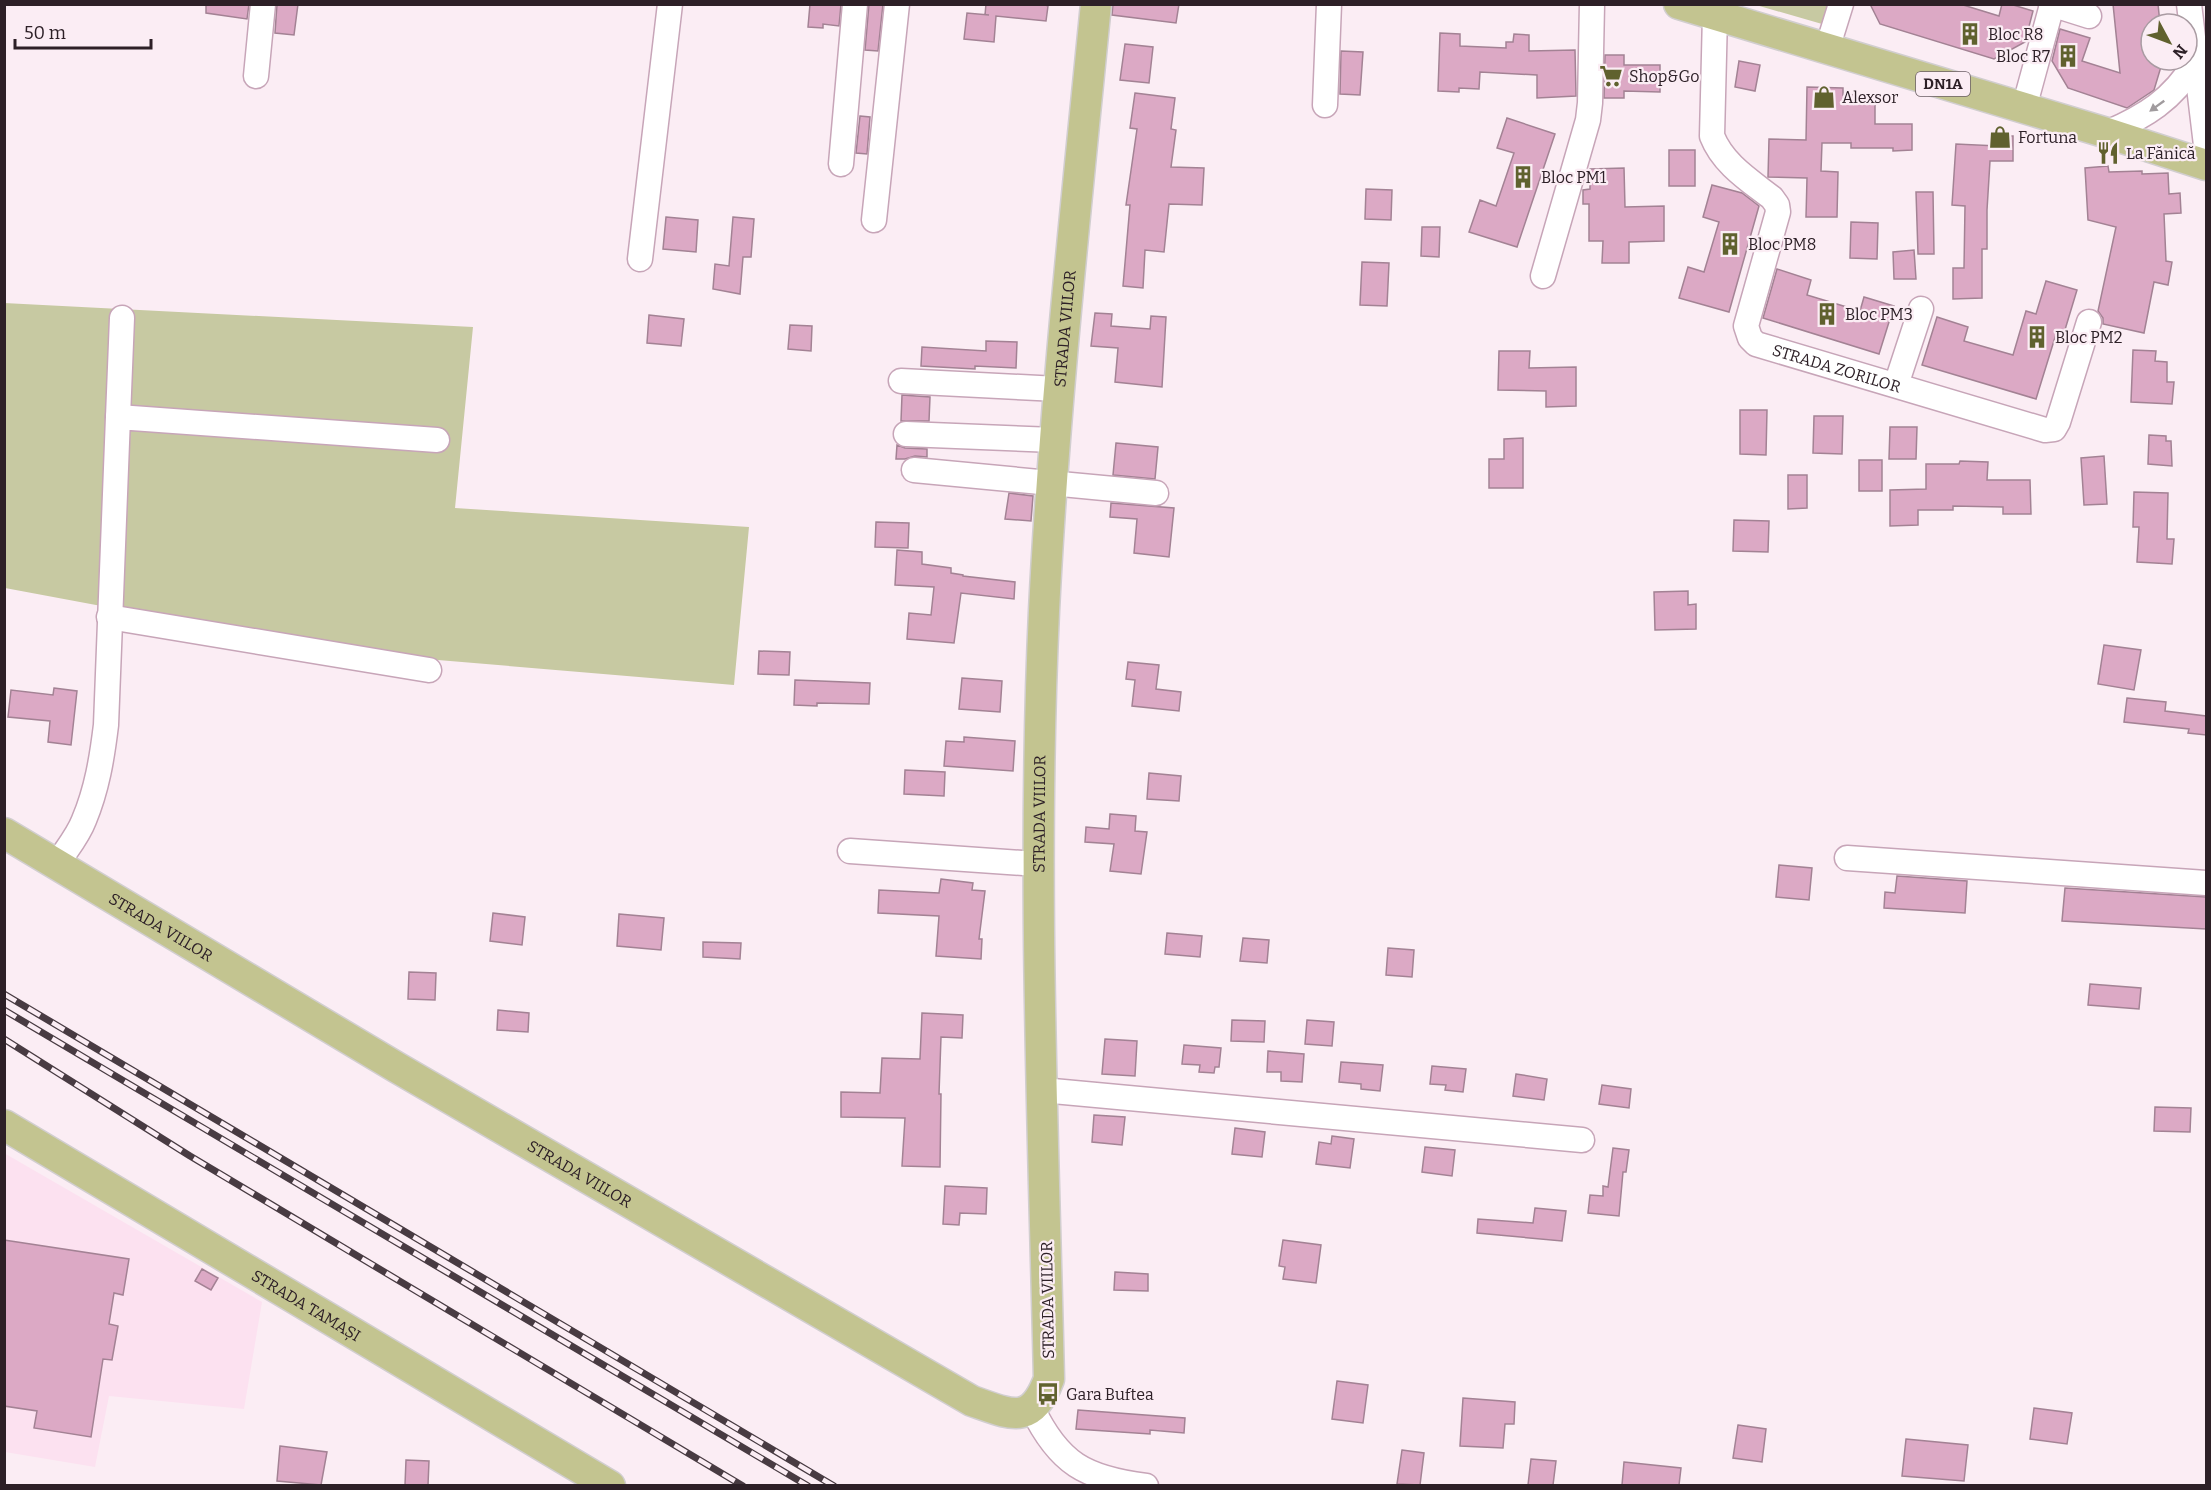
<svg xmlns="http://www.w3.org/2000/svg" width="2211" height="1490" viewBox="0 0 2211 1490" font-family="Bitter,serif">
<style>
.built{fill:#fce1f0}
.green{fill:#c7c9a2}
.building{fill:#dca9c5;stroke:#a38294;stroke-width:1.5}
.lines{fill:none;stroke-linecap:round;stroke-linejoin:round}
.minor-casing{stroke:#c7a5b8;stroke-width:27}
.major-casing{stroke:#d1cecf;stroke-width:33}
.minor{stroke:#fff;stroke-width:24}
.major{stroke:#c3c490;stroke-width:30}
.rail-casing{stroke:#483b42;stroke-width:7}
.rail{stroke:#fbedf4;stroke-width:4.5;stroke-dasharray:14;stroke-linecap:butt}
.oneway{fill:#a09b9e}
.labels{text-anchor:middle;stroke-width:4.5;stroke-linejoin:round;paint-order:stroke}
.shield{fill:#fbedf4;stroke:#6b5e64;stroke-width:1.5}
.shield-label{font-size:15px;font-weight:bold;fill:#2d2027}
.poi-label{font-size:16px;fill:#2d2027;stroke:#fbedf4;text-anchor:start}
.street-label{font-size:16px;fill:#2d2027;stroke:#fbedf4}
</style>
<rect width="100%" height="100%" fill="#fbedf4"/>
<path class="built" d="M4,1153L262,1302L244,1409L109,1396L95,1467L5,1452Z"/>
<path class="green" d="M1756,5H1835L1829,26Z
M4,303L473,327L455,508L749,527L734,685L438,660L96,605L5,588Z"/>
<path class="building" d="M206,4H249L247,19L206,13Z
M277,4H298L294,35L275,33Z
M810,4H841L839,26L823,24V28L808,27Z
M869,4H883L878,51L865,50Z
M986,4H1043L1048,6L1046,21L996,16L994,42L964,39L967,13L989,15H985Z
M1113,4H1179L1176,23L1112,15Z
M1870,4H1960L1999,16L2002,4H2010L2033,11L2025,42L1994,59L1880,24Z
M2113,4H2158L2160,24H2151V60H2163L2154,90L2127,108L2068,88L2052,61L2060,29L2090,38L2082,61L2120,73Z
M1440,33L1460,34V46L1506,48V42H1513L1514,34L1529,35V51L1575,50L1576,96L1537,98V75L1480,72L1479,89L1459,88V92L1438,91Z
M1125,44L1153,47L1149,83L1120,80Z
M1341,51L1363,52L1360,95L1340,94Z
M1605,55H1624V65H1660V92L1624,91V98H1604Z
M1739,61L1760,65L1755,91L1735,87Z
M1807,87L1843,88V95L1875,94V124H1912V150L1893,151V148H1851V143H1822L1821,171L1838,172L1837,217H1806L1807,178L1768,177L1769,139L1806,140Z
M1135,93L1175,98L1171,129L1176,130L1171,167L1204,168L1202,205L1169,204L1164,252L1145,250L1143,288L1123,286L1130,205H1126L1137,129L1130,128Z
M860,116L870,117L867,154L856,153Z
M1507,118L1555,134L1517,247L1469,232L1480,200L1496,206L1514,153L1497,148Z
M1998,136H2013V161H1990L1987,210V249H1982V298L1953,299V268H1964L1965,206L1952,205L1956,144L1998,146Z
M1669,150H1695V186H1669Z
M2108,166L2109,172L2142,171V174L2168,173L2169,194L2180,193L2181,213L2164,214L2166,261L2172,262L2168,285L2154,282L2144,333L2103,324V318L2098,311L2116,227L2088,220L2085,168Z
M1624,168L1625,207L1664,206V241L1629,242V263H1602L1603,241H1589V204H1583V190L1590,189V169Z
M1712,185L1742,193L1759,206L1729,312L1679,298L1688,267L1704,272L1719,222L1703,217Z
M1366,189L1392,190L1391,220L1365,219Z
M1916,192H1933L1934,254H1918Z
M666,217L698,220L696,252L663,249Z
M733,217L754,219L751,257H743L740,294L713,289L715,264L729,266Z
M1851,222L1878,223L1877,259L1850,258Z
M1422,227H1440L1439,257L1421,256Z
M1914,250L1916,279H1894L1893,252Z
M1362,262L1389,263L1387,306L1360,305Z
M1777,269L1811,280L1807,295L1860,311L1864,297L1894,306L1879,354L1763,318Z
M2046,281L2077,290L2064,333L2057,331L2036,399L1922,365L1937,317L1968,327L1964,341L2013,355L2026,311L2036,314Z
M1095,313L1112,314L1111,326L1150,329L1151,316L1166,317L1162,387L1115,382L1118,348L1091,346Z
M649,315L684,319L681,346L647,343Z
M790,325L812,326L811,351L788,349Z
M986,341L1017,342L1016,368L975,366V369L921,366L922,347L986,351Z
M2133,350L2156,351L2155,361L2167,362V382H2174L2172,404L2131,402Z
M1499,351H1530L1529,368L1576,367V406L1546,407V391L1498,390Z
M902,395L930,397L929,421H901Z
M1740,410H1767L1766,455L1740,454Z
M1814,416H1843L1842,454L1813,453Z
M1890,427H1917L1916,459H1889Z
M2149,435L2166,436V441H2171L2172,466L2148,464Z
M1523,438V488H1489V459H1504V439Z
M1116,443L1158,447L1155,479L1113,475Z
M897,445L905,448L927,449V457L915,456L905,459H896Z
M2104,456L2107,504L2084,505L2081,458Z
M1859,460H1882V491H1859Z
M1960,461L1988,462L1987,480H2030L2031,514H2003V507L1953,506V510H1918V525L1890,526V490L1926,489V464H1959Z
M1788,475H1807V508L1788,509Z
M2134,492L2168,493L2167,539H2174L2172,564L2137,562L2139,527H2133Z
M1009,493L1033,496L1031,521L1005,519Z
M1111,503L1174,508L1169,557L1134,553L1137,519L1110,517Z
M1734,520L1769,521L1768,552L1733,551Z
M876,522L909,523L908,548L875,547Z
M897,550L922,552V564L951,568V573L963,575V576L1015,582L1014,599L961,593L954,643L907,639L909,613L931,615L934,587L895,585Z
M1688,591V605L1696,604V629L1655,630L1654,592Z
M2104,645L2141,650L2134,690L2098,684Z
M759,651L790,652L789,675L758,674Z
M1128,662L1159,665L1156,689L1181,692L1179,711L1132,706L1135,680L1126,679Z
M962,678L1002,681L1000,712L959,709Z
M795,680L870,683L869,704L817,703V706L794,705Z
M54,688L77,691L71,745L48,742L50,721L8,717L11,690L53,695Z
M2127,698L2166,702L2165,711L2206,716V735L2188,733L2189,729L2124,722Z
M964,737L1015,741L1013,771L944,766L946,741L964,742Z
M905,770L945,772L944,796L904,794Z
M1149,773L1181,776L1179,801L1147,799Z
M1110,814L1136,816L1135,831L1147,832L1141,874L1110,871L1114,844L1085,842L1086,827L1109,829Z
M1779,865L1812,868L1809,900L1776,897Z
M1897,876L1967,881L1965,913L1884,908L1885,892L1895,893Z
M941,879L973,883L972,890L985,891L979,939H982L981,959L936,956L939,916L878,913L879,890L939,893Z
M2065,888L2206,897V929L2062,921Z
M493,913L525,917L522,945L490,941Z
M619,914L664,918L661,950L617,946Z
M1167,933L1202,936L1200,957L1165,954Z
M1243,938L1269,940L1267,963L1240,961Z
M703,942L741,943L740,959L703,957Z
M1388,948L1414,950L1412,977L1386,975Z
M409,972L436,973L435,1000L408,999Z
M2090,984L2141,988L2139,1009L2088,1005Z
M498,1010L529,1013L528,1032L497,1030Z
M922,1013L963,1015L962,1038L941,1037L939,1094H941L940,1167L902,1166L905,1118L841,1117V1092L880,1093L882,1058L920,1059Z
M1232,1020L1265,1021L1264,1042L1231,1041Z
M1307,1020L1334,1022L1332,1046L1305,1044Z
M1105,1039L1137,1041L1135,1076L1102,1074Z
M1184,1045L1221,1048L1219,1067H1215L1214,1073L1199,1072L1200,1065L1182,1064Z
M1268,1051L1304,1054L1302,1082L1281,1081V1072H1267Z
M1341,1062L1383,1065L1380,1091L1361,1089V1084L1339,1082Z
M1432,1066L1466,1069L1463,1092L1445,1090L1446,1085L1430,1084Z
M1516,1074L1547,1079L1544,1100L1513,1096Z
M1602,1085L1631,1089L1629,1108L1599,1104Z
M2155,1107L2191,1108L2190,1132L2154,1131Z
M1094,1115L1125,1117L1122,1145L1092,1142Z
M1235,1128L1265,1132L1262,1157L1232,1154Z
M1332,1136L1354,1139L1350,1168L1316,1164L1319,1142L1331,1144Z
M1425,1147L1455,1150L1452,1176L1422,1172Z
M1613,1148L1629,1150L1626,1172H1623L1619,1216L1588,1213L1590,1195L1603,1196V1186L1608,1187Z
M945,1186L987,1188L986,1214L960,1213L959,1225L943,1224Z
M1535,1208L1566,1211L1562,1241L1477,1233L1478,1219L1533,1223Z
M4,1240L129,1259L123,1295L114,1293L109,1324L118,1326L112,1360L103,1359L91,1437L34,1428L37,1411L4,1406Z
M1283,1240L1321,1245L1316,1283L1283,1279L1285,1267L1279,1266Z
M202,1269L218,1278L211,1290L195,1281Z
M1115,1272L1148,1274V1291L1114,1290Z
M1337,1381L1368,1385L1363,1423L1332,1419Z
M1463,1398L1515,1402L1514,1424H1505L1503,1448L1460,1446Z
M2034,1408L2072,1413L2067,1444L2030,1439Z
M1078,1410L1185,1418L1184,1433L1150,1430V1434L1076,1429Z
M1738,1425L1766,1429L1762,1462L1733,1458Z
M1906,1439L1968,1445L1964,1481L1902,1476Z
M280,1446L327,1452L321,1485L277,1481Z
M1402,1450L1424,1453L1420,1485L1397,1484Z
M1531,1459L1556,1461L1553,1485H1528Z
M406,1460L429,1461L428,1485H405Z
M1624,1462L1681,1468L1679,1485H1622Z"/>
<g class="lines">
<g class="minor-casing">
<g id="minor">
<path d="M2051,4L2089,16"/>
<path d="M2189,4L2206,145"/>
<path id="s1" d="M1715,15L1712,136C1723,164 1749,180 1772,198L1777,205L1778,212L1746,326L1750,338L1756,344L2045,430L2054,429L2058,422L2089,322"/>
<path d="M1827,49L1841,4"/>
<path d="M256,76L263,4"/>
<path d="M1325,105L1329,4"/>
<path d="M2024,108L2052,5"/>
<path d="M2107,133C2146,116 2172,100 2195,63"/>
<path d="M841,164L855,4"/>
<path d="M874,220L897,4"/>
<path d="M640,259L670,4"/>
<path d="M1543,276L1588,120L1590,103L1592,4"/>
<path d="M901,381L1058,389"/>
<path d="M1896,385L1921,309"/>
<path d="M118,417L122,318"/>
<path d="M906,434L1054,440"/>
<path d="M914,470L1156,493"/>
<path d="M109,617L429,670"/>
<path d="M850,851L1037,864"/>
<path d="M1847,858L2206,883"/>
<path d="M57,864C66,850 78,836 84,820C97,789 102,758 106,725L118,417L437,440"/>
<path d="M1042,1090L1582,1140"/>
<path d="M1032,1408C1059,1464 1085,1478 1146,1486"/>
</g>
</g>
<g class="major-casing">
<g id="major">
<path d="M1679,4L2107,133L2206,165"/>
<path id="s2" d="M4,833L396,1067L972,1401C1012,1415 1031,1426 1049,1379C1043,1123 1032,867 1044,611C1054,408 1076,207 1096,4"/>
<path id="s3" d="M4,1125L610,1486"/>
</g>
</g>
<use href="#minor" class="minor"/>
<use href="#major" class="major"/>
<g class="rail-casing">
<path id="rail" d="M4,994L834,1486
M4,1010L808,1486
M4,1039L190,1156L743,1486"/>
</g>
<use href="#rail" class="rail"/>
</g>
<defs><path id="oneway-solid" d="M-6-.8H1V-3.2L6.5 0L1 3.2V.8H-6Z" transform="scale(1.5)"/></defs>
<use class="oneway" href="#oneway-solid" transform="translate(2157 106) rotate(144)"/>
<defs>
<g id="building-bare" transform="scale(1.8)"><path d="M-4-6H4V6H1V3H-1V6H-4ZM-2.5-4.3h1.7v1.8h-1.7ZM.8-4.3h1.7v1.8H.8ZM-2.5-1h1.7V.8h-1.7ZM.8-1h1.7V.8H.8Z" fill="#60612e" stroke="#fbedf4" stroke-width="2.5" paint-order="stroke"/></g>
<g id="supermarket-bare" transform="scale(1.8)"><path d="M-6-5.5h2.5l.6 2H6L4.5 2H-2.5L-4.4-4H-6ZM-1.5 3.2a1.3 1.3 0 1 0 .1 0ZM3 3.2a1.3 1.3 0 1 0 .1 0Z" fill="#60612e" stroke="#fbedf4" stroke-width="2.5" paint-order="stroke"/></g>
<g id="shop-bare" transform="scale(1.8)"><path d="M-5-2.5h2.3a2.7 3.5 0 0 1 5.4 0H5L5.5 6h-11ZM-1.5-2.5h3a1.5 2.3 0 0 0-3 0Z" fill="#60612e" stroke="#fbedf4" stroke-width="2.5" paint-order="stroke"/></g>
<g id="restaurant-bare" transform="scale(1.8)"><path d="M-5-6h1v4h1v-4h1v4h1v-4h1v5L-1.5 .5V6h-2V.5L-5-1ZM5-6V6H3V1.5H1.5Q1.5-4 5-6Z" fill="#60612e" stroke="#fbedf4" stroke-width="2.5" paint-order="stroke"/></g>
<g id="bus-bare" transform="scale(1.8)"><path d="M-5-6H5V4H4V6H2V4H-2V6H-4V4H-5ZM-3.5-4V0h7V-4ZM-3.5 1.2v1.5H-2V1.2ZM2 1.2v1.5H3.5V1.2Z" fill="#60612e" stroke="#fbedf4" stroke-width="2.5" paint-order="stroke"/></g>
</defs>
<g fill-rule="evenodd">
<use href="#building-bare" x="1970" y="34"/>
<use href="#building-bare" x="2068" y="56"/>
<use href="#supermarket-bare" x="1611" y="76"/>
<use href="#shop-bare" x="1824" y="97"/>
<use href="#shop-bare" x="2000" y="137"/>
<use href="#restaurant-bare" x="2108" y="153"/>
<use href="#building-bare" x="1523" y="177"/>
<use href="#building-bare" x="1730" y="244"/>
<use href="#building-bare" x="1827" y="314"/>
<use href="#building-bare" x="2037" y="337"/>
<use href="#bus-bare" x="1048" y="1394"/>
</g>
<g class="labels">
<rect class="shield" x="1916" y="72" width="54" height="24" rx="4.5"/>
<g class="shield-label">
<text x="1943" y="89">DN1A</text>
</g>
<g class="poi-label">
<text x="1988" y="40">Bloc R8</text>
<text x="2050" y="62" text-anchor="end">Bloc R7</text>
<text x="1629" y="82">Shop&amp;Go</text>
<text x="1842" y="103">Alexsor</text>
<text x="2018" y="143">Fortuna</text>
<text x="2126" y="159">La Fănică</text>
<text x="1541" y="183">Bloc PM1</text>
<text x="1748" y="250">Bloc PM8</text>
<text x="1845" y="320">Bloc PM3</text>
<text x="2055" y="343">Bloc PM2</text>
<text x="1066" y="1400">Gara Buftea</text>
</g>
<g class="street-label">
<text dy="6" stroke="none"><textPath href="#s2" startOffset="2270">STRADA VIILOR</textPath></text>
<text dy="6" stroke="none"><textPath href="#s1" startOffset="448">STRADA ZORILOR</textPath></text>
<text dy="6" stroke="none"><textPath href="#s2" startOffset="1784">STRADA VIILOR</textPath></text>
<text dy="6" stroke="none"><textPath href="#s2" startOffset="183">STRADA VIILOR</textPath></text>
<text dy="6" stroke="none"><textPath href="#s2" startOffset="669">STRADA VIILOR</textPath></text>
<text transform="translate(1047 1300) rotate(-91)" y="6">STRADA VIILOR</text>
<text dy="6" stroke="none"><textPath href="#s3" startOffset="352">STRADA TAMAȘI</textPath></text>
</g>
</g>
<rect width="2211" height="1490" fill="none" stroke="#2d2027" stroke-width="12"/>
<g transform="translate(2169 42) rotate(131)"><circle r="28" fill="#fbedf4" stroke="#a99ba2" stroke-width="1.5"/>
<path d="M0-4.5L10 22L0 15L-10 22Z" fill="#60612e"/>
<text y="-9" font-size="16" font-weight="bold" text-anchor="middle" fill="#2d2027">N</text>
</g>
<path d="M15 39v9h136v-9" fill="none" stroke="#2d2027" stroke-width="3"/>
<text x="24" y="39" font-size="18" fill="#2d2027" stroke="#fbedf4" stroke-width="4.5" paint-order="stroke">50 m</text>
</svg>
